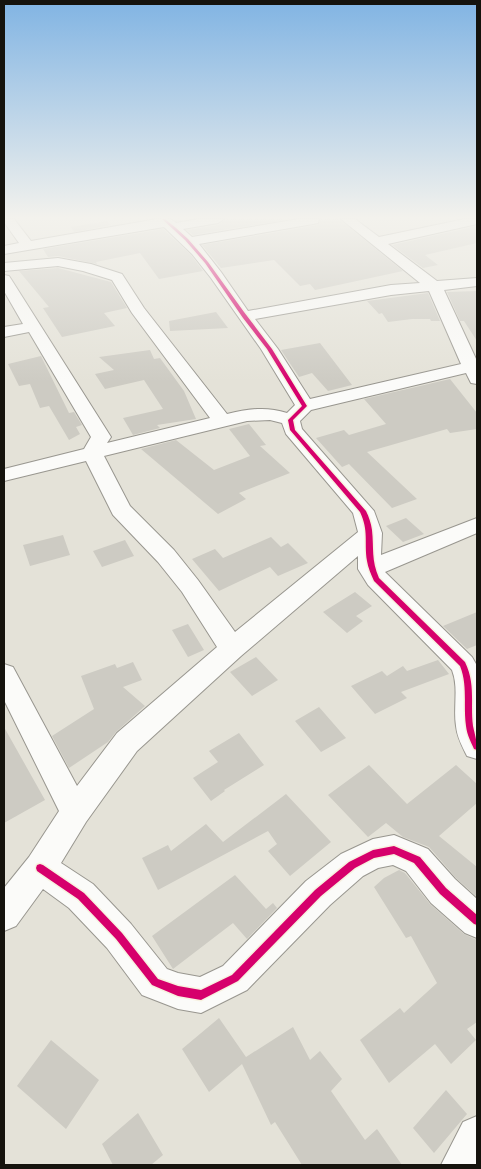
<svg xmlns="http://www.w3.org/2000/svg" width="481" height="1169" viewBox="0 0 481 1169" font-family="'DM Sans',sans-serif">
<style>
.building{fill:#cdcbc3}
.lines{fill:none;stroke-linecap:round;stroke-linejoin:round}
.minor-casing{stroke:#98968f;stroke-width:2}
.minor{fill:#fbfbf9;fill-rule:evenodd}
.cycleway-casing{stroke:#f7f2e0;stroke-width:3}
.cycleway{fill:#d6006c;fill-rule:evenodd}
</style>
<rect width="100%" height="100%" fill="#e4e2d8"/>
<path class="building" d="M226,219H290L193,235L187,230L218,225Z
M321,219H339L403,271L315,290L310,284L300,286L274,260L221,268L202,245L318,225Z
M107,221L111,225L74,232L71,227Z
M477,226V243L425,255L438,265L423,268L392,245Z
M163,229L191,255L203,271L159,279L140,253L96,262L97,264L58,256L48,257L43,249Z
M58,268L111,282L127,308L104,313L115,326L62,337L43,308L49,307L19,271Z
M477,291V341L464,321H460L447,292Z
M428,293L440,321H431L430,319H412L388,322L382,313L379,314L367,301Z
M216,312L228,328L170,331L169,321Z
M320,343L352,385L328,391L312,373L299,377L281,350Z
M150,350L154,359L160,358L184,391L196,419L157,425L160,428L133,435L123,418L163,409L144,380L105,389L95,374L114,370L99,357Z
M41,356L69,413L74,412L82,425L76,427L80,434L69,440L49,406L40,408L30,384L19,386L8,364Z
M450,379L477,413V429L450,433L447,429L367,452L417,499L392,508L349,464L342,467L316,438L344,430L349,435L386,424L364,399Z
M249,424L266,445L260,446L290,473L239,493L246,499L218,514L141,449L176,440L214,470L250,456L229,429Z
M406,518L424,534L403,542L386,526Z
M63,535L70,555L30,566L23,545Z
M271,537L281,547L288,543L308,563L278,576L270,567L219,591L192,559L215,549L223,558Z
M125,540L134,556L102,567L93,551Z
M355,592L372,606L356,616L363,621L347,633L323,612Z
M477,612V645L467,649L443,626Z
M188,624L204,650L188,657L172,630Z
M256,657L278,680L252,696L230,672Z
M438,660L449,674L401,692L407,698L375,714L351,686L382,671L387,676L403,666L407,671Z
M133,662L142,680L123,687L145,706L116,732L108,742L69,768L52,736L94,709L81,676L115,664L117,668Z
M319,707L346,738L321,752L295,721Z
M4,727L45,800L4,823Z
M239,733L264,765L224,790L225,791L211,801L193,778L218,762L209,751Z
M369,765L407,804L456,765L477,784V803L439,836L477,867V897L456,878L429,847L403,837L386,823L368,837L328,795Z
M286,794L331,842L290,876L268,851L277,844L268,831L158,890L142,858L168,845L171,851L206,824L223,842Z
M399,870L405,873L430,904L464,934L477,940V1022L467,1029L476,1040L451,1064L435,1044L389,1083L360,1040L400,1008L404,1013L437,983L411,936L406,938L374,887L384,878Z
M235,875L266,909L273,903L277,908L247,939L233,923L173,969L152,936Z
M219,1018L246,1057L293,1027L310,1060L320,1051L342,1079L331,1091L365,1140L377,1129L402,1165H302L275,1122L271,1125L242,1064L209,1092L182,1049Z
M51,1040L99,1080L66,1129L17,1086Z
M446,1090L467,1114L434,1153L413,1128Z
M138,1113L163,1155L151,1165H113L102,1144Z"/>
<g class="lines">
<g class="minor-casing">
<path id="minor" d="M4,219H14L31,241L157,219H171L176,223L198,219H224L218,223L183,229L192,237L299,219H319L318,223L313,224L199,244L221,272L248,311L391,285L420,283L341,219H355L379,237L465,219H477V224L388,244L437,281L477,278V286L444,290L477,361V384L471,383L466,373L311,410L300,421L302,429L374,511L382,533L381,555L477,518V533L385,572L472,657L476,664L477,759L467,756C462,746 457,737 456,726C453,707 459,688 452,670L368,585L358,569V556L241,656L137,751L86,822L61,863L93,884L131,924L167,969L178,973L200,977L223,966L306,881L341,854L373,839L394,835L428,849L455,879L477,899V938L465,933L431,903L406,871L393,865L378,868L363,876L330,905L247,990L201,1013L178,1009L142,995L107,948L69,908L43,889L16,926L4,931V888L29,857L59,811L4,700V664L13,667L77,786L117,733L217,647L182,592L158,562L113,515L86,461L4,481V469L84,449L91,437L29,332L4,337V327L23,324L4,291V275L9,276L11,279L111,437L107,443L210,418L132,313L112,280L83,271L58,266L4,271V263L58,258L91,264L122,274L144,308L227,414C248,409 266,406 287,413L295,405L261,349L211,278L192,254L164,227L4,254V246L19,243L4,222ZM429,291L461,364L310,399L278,349L255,319L391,295ZM270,420L282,423L286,434L353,513L358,532L235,632L198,580L174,550L130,506L104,456L247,421Z
M477,1116V1165H441L463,1122Z"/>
</g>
<use href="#minor" class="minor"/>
<g class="cycleway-casing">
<path id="cycleway" d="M162,219H165L176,228L188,239L208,262L244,312L272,349L307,406L293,420L295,430L366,511C369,517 371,523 372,530C374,548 371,560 379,578L465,662C476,685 470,703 473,726C475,735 477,741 477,750L474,749C471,742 467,735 466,726C463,705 468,686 460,666L374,581C371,574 368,568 367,561C364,542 369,531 360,512L290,430L288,420L302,406L267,349L243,318L205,263L185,240Z
M394,846L420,857L446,888L477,915V925L474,924L440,894L414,863L394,854L374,858L355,868L321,896L238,981L201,1000L178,996L152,985L116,939L78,899L37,871L36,868L37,865L40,864L43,865L84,893L122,933L158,979L178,986L201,990L232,975L315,890L349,862L373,850Z"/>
</g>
<use href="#cycleway" class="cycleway"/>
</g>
<linearGradient id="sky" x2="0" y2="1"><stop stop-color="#81b4e3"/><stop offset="0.57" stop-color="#f3f2ed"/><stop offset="1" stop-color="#f3f2ed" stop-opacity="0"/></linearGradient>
<rect width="481" height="382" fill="url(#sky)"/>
<rect width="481" height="1169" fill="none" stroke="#15130d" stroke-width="10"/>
</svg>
